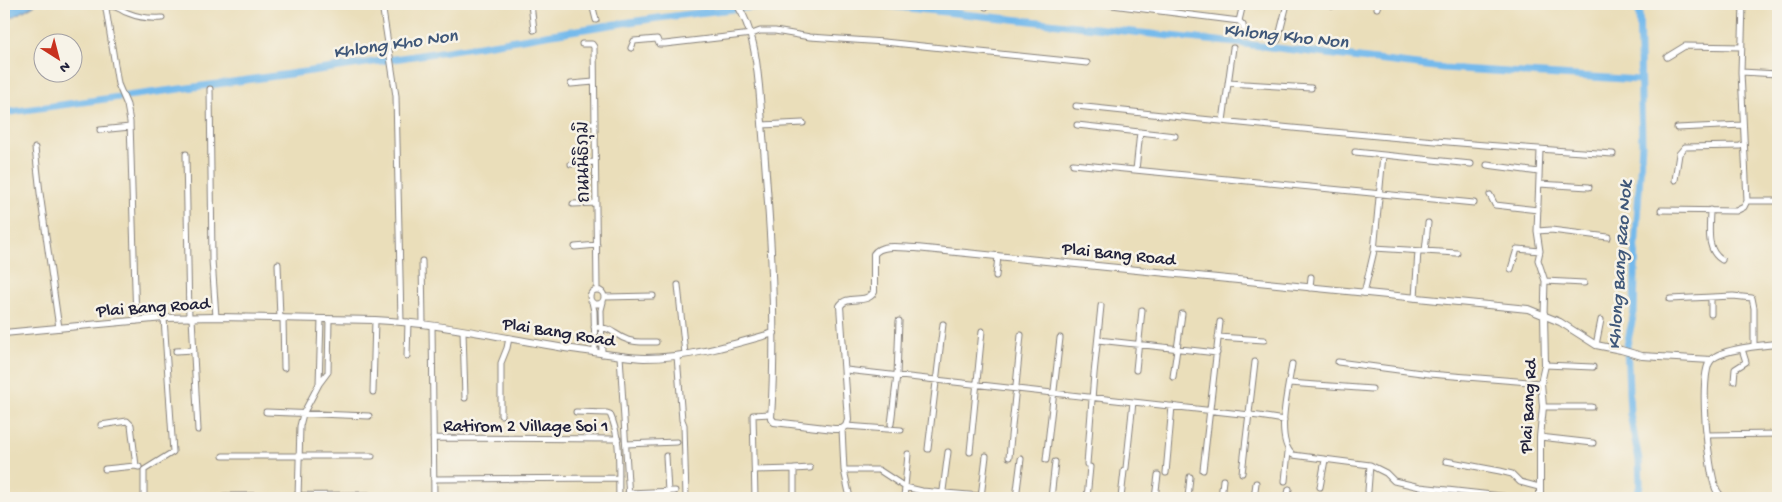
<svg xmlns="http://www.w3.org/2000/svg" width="1782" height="502" viewBox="0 0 1782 502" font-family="'Gochi Hand','Playpen Sans Thai',sans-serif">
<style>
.water{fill:#75baec;stroke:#4c6e94}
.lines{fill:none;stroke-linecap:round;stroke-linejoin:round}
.canal{stroke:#75baec;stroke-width:7}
.minor-casing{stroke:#86807a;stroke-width:7}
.tertiary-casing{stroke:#86807a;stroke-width:8}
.minor{stroke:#fff;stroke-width:5}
.tertiary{stroke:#fff;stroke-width:6}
.labels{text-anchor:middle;stroke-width:5;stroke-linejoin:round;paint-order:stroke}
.street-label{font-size:18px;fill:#22223b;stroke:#f7f3e8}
.water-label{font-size:19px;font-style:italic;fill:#3f5779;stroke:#f7f3e8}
</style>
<rect width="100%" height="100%" fill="#f7f3e8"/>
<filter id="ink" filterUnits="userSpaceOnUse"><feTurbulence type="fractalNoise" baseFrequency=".02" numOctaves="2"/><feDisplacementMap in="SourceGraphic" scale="10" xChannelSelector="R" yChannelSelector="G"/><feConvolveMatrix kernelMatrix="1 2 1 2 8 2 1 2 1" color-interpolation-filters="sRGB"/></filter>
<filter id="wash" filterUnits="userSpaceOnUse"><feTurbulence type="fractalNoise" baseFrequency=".0096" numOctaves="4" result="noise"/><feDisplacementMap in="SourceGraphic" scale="20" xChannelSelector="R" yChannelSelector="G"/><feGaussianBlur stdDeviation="1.12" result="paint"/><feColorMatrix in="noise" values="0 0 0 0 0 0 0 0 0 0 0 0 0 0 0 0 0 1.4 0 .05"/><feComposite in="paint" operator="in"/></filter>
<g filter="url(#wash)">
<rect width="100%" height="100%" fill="#eadeba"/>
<path class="water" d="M4,4H36L4,22Z"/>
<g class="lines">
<path class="canal" d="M870,4L1236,43L1443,68L1640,80
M4,113C145,93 286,76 427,54C548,36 669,12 791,4
M1637,498L1640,484L1639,460L1630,414L1627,345L1634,312L1636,236L1642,144L1639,4"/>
</g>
</g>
<g filter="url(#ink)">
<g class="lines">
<g class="minor-casing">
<path id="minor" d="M382,4L396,96L401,321
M531,4L534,30
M592,4L596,20
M1104,4L1239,21
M1332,6L1333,4
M986,7V4
M1377,8L1378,4
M1239,21L1243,4
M1239,21L1243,25L1245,36
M1278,40L1287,4
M582,44H592L594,47L597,289
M631,48L634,41L657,39L659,44H665L752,34L760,31H775L810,37L884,42L1087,63
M1667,57L1685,46L1742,47
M1741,72L1778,74
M1228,83L1311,88
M571,84L594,82
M210,89L212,260L216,317
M1076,106C1255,125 1434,143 1613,154
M1223,121L1233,48
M572,124L595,123
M762,125L803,123
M1077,125L1175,136
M1677,128L1743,125
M100,130L130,127
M35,148L40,193L59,328
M1540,150L1537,231L1540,251L1538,260L1545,281L1544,314
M1355,152L1471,164
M186,154L189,318
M571,164L595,162
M1073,164L1474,203
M1487,165L1539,172
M1136,170L1140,132
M1675,180L1679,154L1685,147L1740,146L1744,144
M1539,184L1589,187
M1490,195L1495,205L1538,210
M1747,201H1778
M573,204L596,203
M1661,210L1736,211L1744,207L1747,201L1741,72L1743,4
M1710,210C1710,227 1705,250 1722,260
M1537,231L1551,230L1608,237
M575,247L597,245
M1374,248L1457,253
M1425,251L1428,223
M422,261L423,324
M278,264L280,318
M1511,269L1517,249L1540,251
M996,276L998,256
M1545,281L1584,283
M678,285L685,354
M1310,288L1311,277
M590 297a7 7 0 1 1 14 0a7 7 0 1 1-14 0Z
M1364,293L1374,251L1383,155
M605,297L653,296
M1415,298L1418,251
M1670,299L1733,296L1752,298L1754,308V346
M592,302L594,311L595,352
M1711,314V298
M192,318L198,430
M283,318L284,368
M136,321L130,122L127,105L118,84L106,9L109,6C120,6 119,10 128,13C140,18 149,19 162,18
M432,326L434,498
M594,327C613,327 613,335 628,340C636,343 647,342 656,342
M463,331L465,398
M1218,337L1264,340
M1098,340L1217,353
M1596,345L1601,320
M176,351L194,350
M602,354L601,310L603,302
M407,356L408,322
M620,356L629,498
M677,356L682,420L684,425L686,498
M1338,362L1429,374L1541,383
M1292,364C1289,385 1274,440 1293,455L1370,465L1386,473L1394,481L1420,487L1519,498
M1545,365L1593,367
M846,370L1259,416L1284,420
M1136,370L1142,310
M1173,377L1182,314
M1734,381L1735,369L1746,362L1742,349
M1289,383L1372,389
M319,384L321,319
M373,392L375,320
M1543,407H1592
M266,412L369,416
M576,412L607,413L610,414C622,440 618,470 619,498
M501,415V363L507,348L509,338
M891,424L897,375L899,321
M101,425L127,421L131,425L136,466
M846,426L901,430
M842,429L844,470L850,498
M1707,435L1778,434
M1540,437L1593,443
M433,438L618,439
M626,444L677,442
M928,449L943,324
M970,452L982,331
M223,456H372
M666,456L668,492
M1009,457L1021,335
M1046,460L1060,338
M1446,461L1500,471L1512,474L1520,482L1539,487
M1087,464L1094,374L1101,306
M1126,468L1133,402
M105,469L135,466L139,467
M794,469L810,468
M755,470L794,469V498
M844,470H879L905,487L922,491L1004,498
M1203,470L1220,322
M1166,473L1172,406
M1242,473L1255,362
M434,479L618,478
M1285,481L1288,452
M1320,487L1325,460
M1368,491L1370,465
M628,493L675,491
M224,496L368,495
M981,497L986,456
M144,498V470L173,452L164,318
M298,498L300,426L303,414L319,384L328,372L329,319
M755,498L753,415L771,414
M904,498L908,454
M942,498L948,452
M1016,498L1021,459
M1051,498L1055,462
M1087,498L1090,467
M1121,498L1124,471
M1155,498L1158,475
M1188,498L1190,477
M1221,498L1223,480
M1254,498L1256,483
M1287,498L1289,489"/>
</g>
<g class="tertiary-casing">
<path id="tertiary" d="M737,4C753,30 756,56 759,86C768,196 778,307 771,418L774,422L834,429H842L846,426L848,420L840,306C847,294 866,305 874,292V254C881,243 904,248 916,248L1528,309L1560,322L1596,345L1621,350L1642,356L1711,360
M4,333L164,318L216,317L375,320C441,323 506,339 572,349C595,352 620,357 644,358C688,358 732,345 774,333
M1540,498V437L1543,407L1541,383L1545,365L1544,314
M1722,498C1720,495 1717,492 1716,489C1708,470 1698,374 1711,360C1721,349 1764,345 1778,344"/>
</g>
<use href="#minor" class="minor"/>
<use href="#tertiary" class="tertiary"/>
</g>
</g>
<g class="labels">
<g class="street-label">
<text transform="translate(582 162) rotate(-91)" y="6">ถนนนิธิภุมิ</text>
<text transform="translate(1119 253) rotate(6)" y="6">Plai Bang Road</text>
<text transform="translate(153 306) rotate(-4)" y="6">Plai Bang Road</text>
<text transform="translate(559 331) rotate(9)" y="6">Plai Bang Road</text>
<text transform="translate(1527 406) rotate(-87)" y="6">Plai Bang Rd</text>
<text x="526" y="431">Ratirom 2 Village Soi 1</text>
</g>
<g class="water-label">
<text transform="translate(1286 34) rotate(6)" y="7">Khlong Kho Non</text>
<text transform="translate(395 42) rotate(-8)" y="7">Khlong Kho Non</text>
<text transform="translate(1618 265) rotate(-86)" y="7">Khlong Bang Rao Nok</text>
</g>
</g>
<rect width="1782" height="502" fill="none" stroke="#f7f3e8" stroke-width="20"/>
<g transform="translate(58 58) rotate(144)"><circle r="24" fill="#f7f3e8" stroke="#a29fa3"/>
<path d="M0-4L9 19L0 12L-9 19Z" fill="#c8321e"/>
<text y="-8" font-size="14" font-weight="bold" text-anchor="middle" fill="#22223b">N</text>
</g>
</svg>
